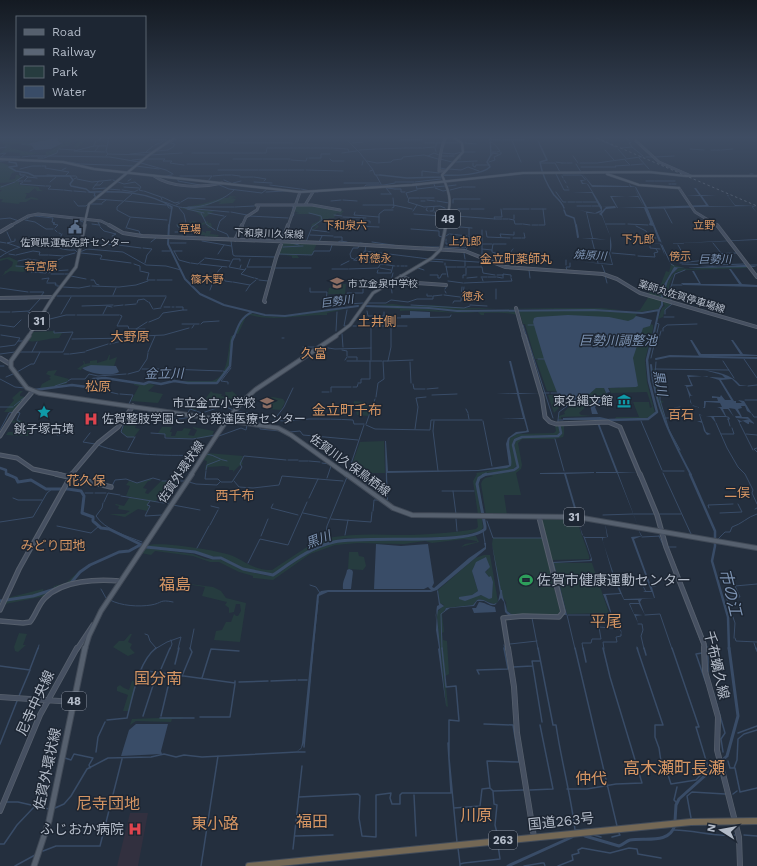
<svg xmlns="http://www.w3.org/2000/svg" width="757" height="866" viewBox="0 0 757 866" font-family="'Work Sans','Noto Sans JP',sans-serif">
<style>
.medical{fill:#32303f}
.green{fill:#263c3f;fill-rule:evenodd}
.water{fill:#394c67;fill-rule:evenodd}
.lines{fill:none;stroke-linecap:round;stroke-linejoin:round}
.stream-far1{stroke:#394c67;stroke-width:1}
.stream{stroke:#394c67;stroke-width:1.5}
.canal-far2{stroke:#394c67;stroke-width:2}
.canal-far1{stroke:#394c67;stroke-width:2.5}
.canal{stroke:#394c67;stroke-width:3}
.river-far3{stroke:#394c67;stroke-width:1.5}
.river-far2{stroke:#394c67;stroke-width:2}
.river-far1{stroke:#394c67;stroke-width:2.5}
.river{stroke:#394c67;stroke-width:3}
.secondary-far4-casing{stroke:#565f6c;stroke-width:3}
.secondary-far3-casing{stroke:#565f6c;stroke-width:4}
.secondary-far2-casing{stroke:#565f6c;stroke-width:5}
.secondary-far1-casing{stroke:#565f6c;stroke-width:5.5}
.secondary-casing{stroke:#565f6c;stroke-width:6}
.primary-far4-casing{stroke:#414a57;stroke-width:3}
.primary-far3-casing{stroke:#414a57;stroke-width:4}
.primary-far2-casing{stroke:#414a57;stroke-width:5.5}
.primary-far1-casing{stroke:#414a57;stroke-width:6}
.primary-casing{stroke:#414a57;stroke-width:7}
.highway-casing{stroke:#434c59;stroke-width:8}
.secondary-far4{stroke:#465061;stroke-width:2}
.secondary-far3{stroke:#465061;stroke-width:2.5}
.secondary-far2{stroke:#465061;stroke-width:3}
.secondary-far1{stroke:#465061;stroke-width:3.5}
.secondary{stroke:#465061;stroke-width:4.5}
.primary-far4{stroke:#56606e;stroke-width:2}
.primary-far3{stroke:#56606e;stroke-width:2.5}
.primary-far2{stroke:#56606e;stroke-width:3.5}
.primary-far1{stroke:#56606e;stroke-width:4}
.primary{stroke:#56606e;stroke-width:5}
.highway{stroke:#746855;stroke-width:6}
.rail{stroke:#5a6575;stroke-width:1;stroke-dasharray:2.5 2.5;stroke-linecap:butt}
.labels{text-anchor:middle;stroke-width:3;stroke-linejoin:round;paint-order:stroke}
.far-street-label{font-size:10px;fill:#b4bcc9;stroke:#1d2633}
.far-poi-label{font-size:10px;fill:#b4bcc9;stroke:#1d2633}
.shield{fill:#1d2633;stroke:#878f9c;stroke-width:1}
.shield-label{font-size:11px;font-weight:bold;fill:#b4bcc9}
.far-neighbourhood-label{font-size:11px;fill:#d59563;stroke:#1d2633}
.far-water-label{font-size:11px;font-style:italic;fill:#7c92b1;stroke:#1d2633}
.far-quarter-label{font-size:12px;fill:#d59563;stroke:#1d2633}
.poi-label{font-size:12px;fill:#b4bcc9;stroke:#1d2633;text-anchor:end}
.street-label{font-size:12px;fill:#b4bcc9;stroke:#1d2633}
.neighbourhood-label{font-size:13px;fill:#d59563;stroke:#1d2633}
.water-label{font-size:13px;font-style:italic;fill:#7c92b1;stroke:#1d2633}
.quarter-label{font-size:14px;fill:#d59563;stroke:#1d2633}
.near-poi-label{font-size:14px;fill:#b4bcc9;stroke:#1d2633;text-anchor:start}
.near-street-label{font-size:14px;fill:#b4bcc9;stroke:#1d2633}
.near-neighbourhood-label{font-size:16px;fill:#d59563;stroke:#1d2633}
.near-water-label{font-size:16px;font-style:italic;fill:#7c92b1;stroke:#1d2633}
.near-quarter-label{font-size:17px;fill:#d59563;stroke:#1d2633}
</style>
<rect width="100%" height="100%" fill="#242f3e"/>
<path class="medical" d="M130,813H148L138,866H117Z"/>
<path class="green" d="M0,138H91L81,139L83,142L81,144H82L77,148L74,147L76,146L75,144L80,141L76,140L77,138L70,139L72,141L69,146H65L58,150L57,153L46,156V152C39,153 24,157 19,155L21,153L7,152L0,154L6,147L0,140ZM46,140H55L64,143C59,145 54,150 50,151C40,155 21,151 11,148L10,145L18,144L31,147V145L27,144Z
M0,162L8,165V166H14L12,169L16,172L12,173L9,180L15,179L16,175H18L22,178L17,181H19V184L21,185L39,187V189L43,191H37L35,188L29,193H26L25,194H27L25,199L32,197L39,199L37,200L31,199L26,202H20L19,204L1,202L3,199H0V192L2,190H0V185L5,186L16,182L0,183Z
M230,196L238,197L230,198L236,199L233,203L220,204H218L221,202C214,201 208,206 202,208C199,209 195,208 192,208L214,211L204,218L196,212L180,208L202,204L222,198H228Z
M296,206C313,206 328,207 344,211L341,214H344L339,215L340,214L337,213L334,218H329L326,221L322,220L316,225L319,226L317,228L313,230L311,229L315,228L317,226L311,227L312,224L319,221L320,217L313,214H294L299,213L294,211Z
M193,221L202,223L208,221V223H211L212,228H208L206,224L198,226L199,228H202L200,230L206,233V231H211L210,234L219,235L217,237L208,236L206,238H204L205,235H195L197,230L194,228L196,224L195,223L187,225L186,229L178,227L177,224H184Z
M283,243H317L312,255H297L299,258H292V256L279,254Z
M9,257L18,261L17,265L35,267L23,272L10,271L0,277L4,274L5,271H0H6L12,266L13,262L7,259L0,261V259Z
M671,264L685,268L674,267L662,288L663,292L660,298L648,294L661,284L666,271L669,272Z
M711,267H748L749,268L685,270L676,272C670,279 666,292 671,301L667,300L668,303L671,304L665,310L663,317L658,319L662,308L665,306L662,302C663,288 669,278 678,268L691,269Z
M333,284H346L345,294H328L329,288L333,287Z
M649,296L660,300L661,305L658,309L640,312L635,311L640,310Z
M393,304L407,306L432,305L464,308H602L620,310L497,308L460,310L374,305Z
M353,307L327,313V315C301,314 276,322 250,315L246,317L238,334L235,333L245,316L250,313L264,316L283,317Z
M365,307L429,309L450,312L516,311L517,315C507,312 495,313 484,313V315H481L478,312C452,315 426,309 400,311V309Z
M519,311H609L637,313L636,316L651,320L650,326L651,324L653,325V329L645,360L647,382L655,413L647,418L615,419L616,417H639L633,402H649L650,408L652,407L647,392L611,393L609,388H619L621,385L561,392L547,391L536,360L550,359H535L525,324H523Z
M54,331V333H62L59,338C48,338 38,343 27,341L32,332Z
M231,336H233L231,343L230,366L217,383H188L175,381H212C230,376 227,350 231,336Z
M109,355H110L109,360L117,357L114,366H88L82,368L81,370L77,369L84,364L83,361H84L85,364L90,363V361L97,360V363L107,360Z
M655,369C654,379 658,390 660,400L664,402L661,403L662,407L669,430L681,453H680C667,428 653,398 652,370Z
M57,370L54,375L69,379L66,384L39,390L42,384L51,379L49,378L51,376L46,374L48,371Z
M135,382L144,385L148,383L155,385L148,391L163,394L158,403L131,401L139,386L134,385V383H132Z
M596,388H604L607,395L597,397L579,413L581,415L592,416L561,417V419H559V416L565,414L564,412L570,406L566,404L561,406L554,413L548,395H558Z
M20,391H23L20,394V396L26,397L14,412H4L14,400L12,398Z
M211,391L213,393L222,394L221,396L226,397L225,392H231L232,391L242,400L237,405L224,401L217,403V401L209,402L203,408H199L196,411L190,409L192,407H199L207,399L206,398Z
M273,397L283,399L285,402L281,410L267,409V406L264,405L267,398Z
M354,401L364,402L365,405H368V410H372L369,416L357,415L356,410L353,409Z
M18,419L33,427L28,436L6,435L8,432H15L18,428H24L25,426L23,425L10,422L11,420L16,421Z
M129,423L136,425L135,428L140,429L134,437H127L122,432L124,425H128Z
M555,425H558L560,431L558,435L521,436L514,439L512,445L517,464L514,470L486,473L478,477L476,483L481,515H478L473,481L477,474L476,473L510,467C513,457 507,448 510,438L517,434L554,433L556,431Z
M564,425V434L563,437L555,439H522L518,443L522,465L521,469L516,473L521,495H504L507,515H486L481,484C483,476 488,478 493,476C488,475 482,476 479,481L482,507L478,484L480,478L486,475L515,471L518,465L514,445L517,439L521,437H556L562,434L560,426Z
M162,427H172L170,432H172L171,436H175L177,431H182L184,428L191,429L188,435L194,436L197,430L193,428V427L214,431L212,436C197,440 181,438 166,437L165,434L158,433Z
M384,441L385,473H349L360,442Z
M207,453L243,456L241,460L243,464L239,466L233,472V470H229V467L224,466L208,467L206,470L205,469L207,461L203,460Z
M153,478L150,481H148L143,488L147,489L145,493L148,494L161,481L177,482L174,487H167L168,493L163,492L155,502L136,498L150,501L147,505L149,506L147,511L138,509L125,517L109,514H125L130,511L118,509L119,506L115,505L116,504L124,506L129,498H136L126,496L130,486L126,485L129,481L137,483Z
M565,518L577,519C580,532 585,543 589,556V559L552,560L542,521L545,519Z
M477,519H482L483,527L481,531L459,536L399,539L347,538L336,540L316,547L272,574L243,568L221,557L208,556L195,552L147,546C153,540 225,551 235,557C247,563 257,571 272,570L310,545L325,540L326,538C350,534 373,534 397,535C423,535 451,533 476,529L478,527Z
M476,536L479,542L461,547L465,544L477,542V541L464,539L432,543L425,541L404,544L358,543L335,545L310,554L273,580L253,578V576L239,572L219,562H210L193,556L155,551L151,555L141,553L145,548L193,554L206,559L224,560L242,570L268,576L277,574L305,555L319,547L337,542L357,539L403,541Z
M493,538H542L560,611L558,614H511L507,611L506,602L502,596L496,569L492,544Z
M349,552H358L359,556L364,557L366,566L363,570L348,569Z
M484,555H490L498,602L494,604L480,599L477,600L473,605L446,608L442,614L444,632L442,633L443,640L447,641L449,674L445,676L448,707L446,706L437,617V612L444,605L440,603L438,590L475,558ZM484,558L488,570L485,572L493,582L492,594L475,596L472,595L478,591L473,575L474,566Z
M554,563H592L609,613L567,614Z
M78,572L80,573L69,585L45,596L5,604L7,598L43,589L44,592L53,588L54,586L66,583Z
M174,582L213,587L221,591L226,598L246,603L240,642L214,640L216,631L222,630L226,622H231L234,614L236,616H238L241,611L240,604H236L234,612L229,613V608L225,605L227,602L202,596L205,587Z
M19,633L27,634L23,645H26L18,652L15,651L14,647Z
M130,634H132L128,642L132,644L130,648L135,653L128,656L113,647L119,641H124Z
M132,681H137L129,711H123L128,695L117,691V687L120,685L124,688L129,690Z
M184,717L181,719H172L171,722L136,721L130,725L132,719Z"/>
<path class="water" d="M57,138L59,142L63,143L51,149L35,150L31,145L26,144Z
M582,173L592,185L628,186L630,187L629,183L631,186L636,187L647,207L706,205L700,196H686L699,195L694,188H696L701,195H716L702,196L709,206H735L727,195H716H729L728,196L735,205L757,206L752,207L757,213L752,206L647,208L661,242L660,241L659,242L653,226L649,225L650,222L644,208H617L610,196H626L612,197L618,208L645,207L635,187H634L644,207L638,197L627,196H638L634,187H592Z
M581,175H582L586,180L582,181L583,183L588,184L602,207L615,206L616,208L606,209L602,214C606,227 615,241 610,253L613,265L583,262L612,264L609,253L610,251V236L602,216L599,214L606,207H602V211C597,215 593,213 587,213L593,238L607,240L581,238H592L586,212H587L579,210L595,213L601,210L592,193H572L592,192L587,184H582L580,180H585Z
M757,239V240L661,244L670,262L663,249L665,256L660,244L634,241L663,244Z
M712,266C726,268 744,262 757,267L678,268L672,274L668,281L662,299L660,298L663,292L662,288L674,267L685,268Z
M729,269H731L742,284L757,285V287L683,285L681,283H699L692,271H694L701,284H739Z
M410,311L430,312V317L401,318V315H410Z
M568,315L609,317L628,321L633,319L636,316L652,320L650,326L643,328L633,358L638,386L636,387L608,388L610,392L606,393L604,388H596C588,395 575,410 565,405L566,404L561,400L558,395L544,359L533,322L534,318L537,317Z
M690,340H692L701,354H740L731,340H733L743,354L757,355V356H699Z
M509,361H511L519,393L540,394H519L529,432L517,434L510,438C507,448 513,456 511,466L507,468L478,471L387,473L388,500L384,499H387L386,485H363L386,483L385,441L361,440L386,441L388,471L478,470L509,465L506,444L508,438L516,432L526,431L527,430L524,419H501L523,418L517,394H496L517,393Z
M91,365L116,366L119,372C110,377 90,374 82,368Z
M704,370C718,372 731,374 740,385L748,386H739L732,379L721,380L734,401H736V403H742L738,400L744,401L752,414L747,411L745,406H741L742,408L738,409L742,417H748L755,424L749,422V424H748L743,421L740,422V424L737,419L741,421L749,419L736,418L735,416H740L735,409L729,408L734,417L728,409H723L726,416L729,417L730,419L728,420L727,419L729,418L726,417H714L716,423L711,417L700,415L706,432L711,434L707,435L704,431L702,423L697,421H701L699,414L704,416H725L720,408L717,407H722L720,403L706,402L705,408H703L704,407V401H718L717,398H712V396L720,397L721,395L725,400H731L719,380L706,376L689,377L693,386L687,387L691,395H693L690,396V402L693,406L701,408L692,405L686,386L684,385H691L687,375L725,378L722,375Z
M608,395H610L613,402H611L608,399L602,400L595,407L598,414H592L590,405L598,398Z
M600,417L613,420H563V418Z
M597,423H599L618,472H638L618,473L638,526L617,473H596V472H616Z
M594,472V473L566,474L578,515H576L564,474H540V473Z
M578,519L582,535L585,537H607L605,523L608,537L603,538V542L615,578L640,579L646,591H651L631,537L641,536L638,529L642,536L634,539L651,586H657L652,587L655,598L642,599L640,602L645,615L639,604H630L634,614L643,615L636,616L638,623L629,604L630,603H639L638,600H624L621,594L606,595L616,628L621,630L622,634L620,630L610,628H615V625L603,594L620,593L613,576L602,538H585L592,559V561L554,563L567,615L509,616L505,612L504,602L501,598L495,605H491L484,601H477L474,606L450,608L444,612L446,608L473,605L477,600C484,598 487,603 494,604L498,602L500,593L492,544L501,590H502C502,598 506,603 507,611L511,614H565L552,562L590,560L591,558C587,544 581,533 578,519ZM633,578L640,580L645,591L643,592H652L654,598L624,599L616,579Z
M484,543H486V549L437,590L431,592H328L319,596L304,743L301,749L296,752L301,748L302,743L317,595L321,591L328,590H431L428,587L424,589H374L376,544L401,546L428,544L434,583L432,587L434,588L469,558L485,547Z
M486,557L490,567L485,572L489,577L491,576L493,582L492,598L489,599L481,595L465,601L459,599V597L472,595L478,591L472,571L476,562Z
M349,569L352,570L353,572L351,589H343C342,581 346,577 347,570Z
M438,590L440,603L444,606L438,610L437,617L446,706L438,649L439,648L436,630L437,610L435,620L437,606L439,605L437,591Z
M479,602C484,602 489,606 495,607L496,612L474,613L472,608H476Z
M136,724H168L161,751L162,754L121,756L129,730Z"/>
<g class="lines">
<path class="stream-far1" d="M345,138L360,153L373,170
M511,138L521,162
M596,138L616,147
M626,138L630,141
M151,139L165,140
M400,140H422
M491,140H500
M502,140H524
M754,141H757
M491,142L495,145
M630,142L631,143H629L632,147
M160,143L168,138
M225,143L228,138
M230,143H293
M352,143L363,142
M425,143H435
M444,143H460
M465,143L476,144
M22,144H26
M94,145L96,141L102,138
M155,145L159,143
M496,146L500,151L497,152
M173,147L175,144L170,143L178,138
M436,147V143H442
M0,148L6,147
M294,148H310
M311,148H330
M331,148L348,149L349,152L357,151
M405,148H422
M423,148L435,147
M435,148L436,152
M622,148L632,147L643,156
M59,149L75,150
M377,149L405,148
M618,149L626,158
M690,149L704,150
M359,150L376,149
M605,150L614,160
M711,150H720
M721,150L733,149
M30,151L34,149
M95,151L99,146
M157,151L168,150L173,147
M105,152L74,151L94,146H106
M146,152L153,146
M464,152H475
M492,152H496
M192,153H266L267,148H293
M342,153L349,152
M442,153L454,154L462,152
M0,154L5,153
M108,154L148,155
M130,154L151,152
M150,155L182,153
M492,155V153L498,154
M31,156H46
M48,156L110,157L139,162
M106,156L108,154L106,151L109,138
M428,156L434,153L439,155
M441,156H448
M449,156H454
M573,156L578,163
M0,157H20
M1,157L6,153
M22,157L30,156
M460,157V159
M640,157H642
M646,157H653
M655,157L674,156
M38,158H43
M44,158L57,153L58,150
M309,158H321V154H330
M639,158L649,169
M11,159H17
M145,159H165L163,161H172L170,163L184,165
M233,159H262
M263,159H290
M330,159L332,161H344
M440,159L452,162
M132,160L143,159
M291,160L306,161L307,158
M367,161L377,163L391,162L393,160L402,159L403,157L424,155L438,159
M69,162L80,164
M456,162L477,161
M489,162L495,160L494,157L501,154V152
M556,162L562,163
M141,163L166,170L173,174
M473,163V166L475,167
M541,163H555L560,172
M562,163H566
M567,163H572
M580,163H597L640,157
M81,164L133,166
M187,164H219
M576,164L581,172
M362,165L363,161
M631,165L643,164
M42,166H46L45,168L69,172L65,176L47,175
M136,166L159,169
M475,167L476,165H490
M581,167H616L615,166L630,165L625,160
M440,168L446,169
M20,169L32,166H41
M449,169L461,170L468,167L479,171
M62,170L66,168
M218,170H258
M259,170H287
M288,170H304
M306,170L343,171
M370,171L373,170L375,175H380
M20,173V175H25
M556,174L564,190H569
M750,174H753
M225,175H231
M232,175L240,176
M376,175L381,184
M563,175H581
M26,176L28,177L24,181H31
M66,176H75
M76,176L77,178
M165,176L172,175
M180,176H212L208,181
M213,176L224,175
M422,176V171L439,173
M562,176L563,178
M28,177L37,178
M240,177H253
M254,177L266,179L264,181
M74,179L76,178
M77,179L92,182L111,180
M178,179V181L200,185
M113,180L115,181
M224,180L231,183
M564,180L566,183
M16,181L24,176
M18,181H23
M128,181L131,179
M646,181H654
M655,181H675
M23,182L20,184L45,186
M50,182L56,177
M118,182L124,184L135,182L141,187L139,190L143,191
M254,182L272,183
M395,182H414
M415,182L441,179
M233,183L241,181
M344,183H379
M217,184L229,189L262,193L267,189
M434,184L435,187L445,186
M669,184H671
M672,184H676
M95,185H100L103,182
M270,185L300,189
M416,185L417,189L434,187
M46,186H51L48,189L63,190
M448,186L456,185
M567,186L568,188
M1,187L15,182
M124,187L139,188
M364,187L366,185H384L395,183
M463,187H475
M93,188L99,181
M386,188L391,194
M387,188L395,189
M435,188L443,191L448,190
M93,189L106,188
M109,189L120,190
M301,189L311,191
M395,189H401V192H405
M64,190L72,191
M122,190L134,192L138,190
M450,190L462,187
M74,191L86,192
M144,191L161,197L162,200
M266,192L286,191
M314,192H318
M556,192L563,202H566
M132,194L117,207V210L130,217L167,220
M381,194H391
M162,197L175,203L179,202
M408,198L406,193L417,190
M419,198H409L408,202L424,207L440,206L445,208
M420,198H434
M96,199L123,201
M343,200L357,201
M427,200L435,201
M74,201L78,206H86L96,196H94L95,193L88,192
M125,201L166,205
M331,201L341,200
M421,201H425
M437,201L449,203
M164,202C169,203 174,206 179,207C196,210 222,202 234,190
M181,202L188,198L205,199
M568,202H575
M576,202H582
M583,202H598
M102,203L106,200
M453,203V199H480
M91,204H102
M167,205L169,208
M176,205L180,203
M293,205V209
M363,205H393L412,209
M577,206H591
M592,206H600
M188,207H234
M235,207L254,206
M170,208H172
M179,208L184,214L187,227L185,228
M185,208L229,212
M392,208L394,207L393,198
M427,208L426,210L428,211
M647,208L661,242
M648,208H664
M664,208L672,223
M665,208L691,207
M187,209L204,213
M458,209H469
M471,209H484
M503,209H529
M531,209H546
M294,211L295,209
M413,211L417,205
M430,211H433L434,207
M231,212L247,215
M355,212L354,215L379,217
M434,212H439
M440,212L447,213
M201,213L206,223
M208,213L224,216
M309,213L321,216L322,220L334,223
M414,214L443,216V220L446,221
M334,215L342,216
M514,215V219
M35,216L53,218L52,222L55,223L53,224L58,225L55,228
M226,216L220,221L217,230L227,234L229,238
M249,216L288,218
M293,216L294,214
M456,216L495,219L494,217H502L501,209
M343,217L366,218
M363,218V221H370V223
M0,219L10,218L19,221
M27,219L31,216
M495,219H502
M503,219H508
M509,219L514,220L515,224H522
M25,220L35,222L46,229H53
M79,220L83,222
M98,222L100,226
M379,223V214L384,210H393
M92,224L99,225
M206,224L215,230
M523,224L530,225
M606,224H625
M628,224L648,225
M177,225L178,227L187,229L183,236
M532,225H538
M539,225H545L543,209
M357,226L379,227
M449,226L472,228
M636,226L646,231L650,238
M100,227L104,231L116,234L112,236
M126,228L130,218
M127,228L139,231L140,234L143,235
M332,228L335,223L356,226
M469,228V235
M411,229L439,231V236L442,237
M55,230L57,232
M312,230L329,232
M482,230V244H492
M486,231L487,237L510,238
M7,232L11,241
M175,232H184
M59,233L61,234
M450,234L467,236
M310,235L333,236
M61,236L62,234
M446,236L449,234
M469,236V243
M334,237H342V241
M501,237L500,234L514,235V232
M513,238H521
M522,238H525L524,233
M647,238H656
M15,239V241L7,243L19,247
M446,239V241
M592,240L598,263
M202,241L231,246
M231,241L233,255L235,256L275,257
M0,242L6,243
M151,242L156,238
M306,242L312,227L322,220
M319,242L322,236
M324,242L332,243
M372,242L399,246
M446,242V244H450L451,247
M170,243H186
M291,243L299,245
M337,243L340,241L347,242
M360,243L368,244
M471,243L480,244
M713,243L729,263
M102,244L116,245L119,240L113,237
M482,244V255
M650,244V248L660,249
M118,245L141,248
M662,245L670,262
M678,245L687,261
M51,246L55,241
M283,247L303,246
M423,247H440
M445,247L465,248L468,244
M143,248L152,249L147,255L145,263
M0,249L6,252
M482,249L492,250V252L495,253
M466,250L469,244
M492,250L493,244H506
M162,251H170
M174,251L179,260L190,263
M174,251H182
M365,251L366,246
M80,252L87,249L123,252L146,265L166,266L181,270
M81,253L101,255L102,256L100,259L131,263
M464,253L465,259
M495,253V257
M510,253L513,249
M612,253L635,255
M9,254L15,255
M218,254L224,245
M279,254L312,255L314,251H330L332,245
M704,254L737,253
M16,255L33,251L40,252L39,255H48
M49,255L64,256L75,253
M638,256L655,257L654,253L658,252L656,249
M0,257C12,248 29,243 44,245C55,246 64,251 75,250L77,252
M205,258L230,261
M497,258L509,257
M250,259L247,267H272
M354,259L351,258L350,254L353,248H358L359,246
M432,259L492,263
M354,260L365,251L429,259
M354,260L395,266
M566,260V265
M18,261L28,259L42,261
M44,261L55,262L63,257
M240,261V259H233L229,267L245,270L246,268
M429,261L443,262
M465,261V266
M507,262L510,254
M191,263L198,264L204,259
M445,263V265
M481,263V266
M680,263L706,260L703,254
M134,264L140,266V270
M200,264L227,267
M381,264L384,254
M671,264L674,266
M682,264L713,265
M341,265L349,261
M602,265L605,273
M715,265L745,264
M750,265H757
M16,266L29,267
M397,266H399
M401,266H404
M405,266H407
M446,266L448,277
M446,267H456
M457,267H465
M467,267H482L483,273L495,275
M35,268L31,272L46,273L54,263
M240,268L241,265
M275,268H311
M380,268L391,270
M418,268L424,270
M466,268V274
M332,269H348
M349,269L378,268L380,265
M219,270L215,276L224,279L225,281L232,282
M219,270L222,267
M245,270L241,274L254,278
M378,270L377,273H391L393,266
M529,270L530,278
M567,270L566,267H570V263
M140,271L149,273L147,280H155
M49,273L52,271L68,270
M51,274H64
M65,274H69
M430,275H438V278H440L442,274H446
M497,275H503
M605,275L607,283
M71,276L86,279
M481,277H487
M488,277H496
M497,277L502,278
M255,278L258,279
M463,278V275H466
M467,278L477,277
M482,278L483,281
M503,278V274L511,275V277
M42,279L49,278L47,282
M91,280H94L96,284L99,285
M157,280H172
M259,280L268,281
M391,281L393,273
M448,281L463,283
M233,282L250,285L246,291
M47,283H56L55,285H57
M464,283L512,281L511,278
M391,284L392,293
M394,284H399
M250,285L256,280
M672,285H682
M57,286H59
M92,286L119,287L136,285L148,281
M63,287L79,288L90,286
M0,288L28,292
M310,288V292H327L326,301H345
M445,289L447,286
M496,289V299
M210,290L215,277
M445,291L446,293
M30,292H44L41,296
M427,294V296H432
M113,295L116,288
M444,295L460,297
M57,296H166
M463,297L464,287
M9,299H27
M347,299V293H363V284L387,283
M347,300L348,304L363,303
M671,301L670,290L675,274L685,270
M149,302L153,309
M137,303L138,300L144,299L148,302
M367,303H386L391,300L408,302L417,299H433V296L442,295
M453,303L454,301H461L462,287
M125,305L136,304
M411,305L464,308L470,306
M470,305L487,306
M82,306L113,305
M114,306L123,305
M161,307L166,297
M164,307H170
M172,307H174
M176,307H183V310H187
M154,309L161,308
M347,310L344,326H347
M367,311L368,316H384V312
M0,312H10
M12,312L29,311L41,298
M28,312L32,314L31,315H41
M61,314L71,297
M103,314L107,306L112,307
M665,314V310L672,304
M77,315H119
M120,315L122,316L117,326H128L129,329H136L147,322
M664,317H674
M42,321L66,315H75
M149,322L159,318L163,313L183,310
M182,324H199
M201,324L203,322L219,321
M0,325L14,327L21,320
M523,325L553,418
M528,325H534
M353,326H390
M391,326L393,318L450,317L451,315
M393,326H407
M371,327V360
M192,328L194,325
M136,329H145
M336,331L337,312
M663,331V328L667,325L697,324
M342,334L343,347
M1,335L20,338L18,341H23
M142,335L144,330
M143,336L164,335L189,328
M282,338H284
M659,338L661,331
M72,339L131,338
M110,344L142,336
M0,347L15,345L18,341
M303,347H316
M321,347L335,349L371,348
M176,349H207
M342,350L347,351V356
M86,351L108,344
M20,352H63L73,332L54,333V331
M32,352L37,342
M148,352L155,336
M0,354L15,352
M64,354H69
M70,354L85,352
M348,357H357V360
M651,358L659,324L656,323
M538,359H544
M744,359L757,378
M345,360L347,357
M347,361H382
M388,361L413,360
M723,361L734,378
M410,362L411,383
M656,362L655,375L660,391V400L669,430L680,450
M0,366H4
M142,369H167
M168,369L222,371
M655,369L729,370
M223,371L226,372
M17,372L31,364H34L40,352
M128,374L139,371L147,359L148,353
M6,377L13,374
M0,379L15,387L25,388
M68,381L71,379H85L89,374L98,376L126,374
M358,383H361V379H370V361
M228,384V382L221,381L231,368
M413,384L414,389H425
M55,386L67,382
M88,386C99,388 107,392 118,394
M748,386L757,385
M353,387H357L358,384
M293,388L284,407L274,420C286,422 297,420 309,419C323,419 338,419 353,420L354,424H364
M427,389L438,388
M322,392H329
M331,392V387H351
M543,393H549
M551,393H557
M120,394L133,395L129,404
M432,395L457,394
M376,397L378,383L384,379L383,361H388L391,347V328
M21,400L28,395
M745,400H757
M14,406L20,401
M0,407H13
M218,408L224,406L233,410
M466,409L468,413
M237,411L248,413L246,416L247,422
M17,412L20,413L17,420L25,425L53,428L57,435H61
M157,414L178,419L192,417
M187,414L190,409L202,413L217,408
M468,414L469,419
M752,414L754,417H757
M666,418H677L674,408L680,407
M6,419L9,413L14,412
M728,419L730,426
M125,420L121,432L127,437H134
M558,420L559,412L567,406
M434,421L433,431L438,471
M483,421L492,466
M641,421L662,470
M558,423V420H563
M716,423L727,448L738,467L745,474L753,490L752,493L757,504
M366,424L375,399
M740,424L753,450
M366,425L375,429L430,430L431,420H482
M260,426V429L280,431
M415,429L418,407L416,398L426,397
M0,430L6,419
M290,432L300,431L303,435L358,440
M90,433L83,442L95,444
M151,433L165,434V438L193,439L215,435
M721,434H734L732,428
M746,434L757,435
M219,436L241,428L246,430L247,425
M555,439L564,471
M98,445C124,456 174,456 203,455
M757,448L754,449L757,452
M128,450L135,437
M207,454C215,455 219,460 227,461
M288,460H298
M299,461H308
M309,461L320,462
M322,463L329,464
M206,470L207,465L220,460
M206,471L205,479H218L221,482H232L242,467L240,464L244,456L286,460
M663,471H684
M348,473L364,425
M663,473L691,534
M327,478L331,466
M162,481H185
M234,481L239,487L253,488L279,485L282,476L318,479
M189,482L196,484L217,485L220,482
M112,486L115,480L126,479L137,483L153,478L160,480
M442,491H474
M453,491L456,514
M85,493H93
M95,493H106
M121,496L170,504
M13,498L18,500H42
M309,498L318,479L343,481
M150,501L147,505L150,506L145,516L162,515
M104,502L108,493L120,495
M103,503L102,508L96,516C105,530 127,536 142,542
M273,504L271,508L298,515
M173,505L200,510
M211,506L219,508
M709,508L708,505L733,504
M755,509L757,508
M373,511L374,500H378
M303,513L327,518
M720,513L742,512L738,504
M634,514H655
M660,514H681
M549,515H569
M603,515L633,514
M331,519L371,522L372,512
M456,519L457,531
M487,521L493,538H542
M0,522L33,517L47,493L52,489
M210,525L218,510
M57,526L91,533L99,526
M483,531L485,543
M345,535L348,520
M261,536L268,519
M659,536L664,547
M642,537L661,536
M325,538L327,526L347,477
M718,539L725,532H730L732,527C742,524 747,517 757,514
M676,547H668L708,649
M197,548L209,526
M248,563L260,539L288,545L307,502
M310,585L316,587L320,593
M101,589L106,598
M110,600C121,606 139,607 151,605C163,603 159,599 173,602
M567,615L575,649
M568,615H611
M645,615L660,614L672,649
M532,618L538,649
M638,624H642L643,630L641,636L644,649
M695,626L702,645
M145,634L148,635L150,641L156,648
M734,638L735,623L726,597H740L735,586L757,584
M735,638L736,641L757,642
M754,643L756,649
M510,644L537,641
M504,645L505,649
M637,647L638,649
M38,649L39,645
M155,649L167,642L181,637L178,649
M170,649L172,644L171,640
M190,649L194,629
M313,649L318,601
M442,649L441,614L445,611
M583,649L582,643H591L592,639H601L599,627L610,628
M604,649L603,642H617L616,637L621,636V634"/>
<path class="stream" d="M442,648L446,687L456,686L459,721L449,720V758L457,842
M538,648L553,725H556C561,760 571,795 575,830L589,829
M575,648L617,826
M583,648L586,662
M637,648L663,725H655V737L659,748L663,775H668L671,784L696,780L708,767L696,727H699L672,648
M644,648L646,655
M756,648L757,651
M702,653L696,654L706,683
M540,661H532L542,722
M175,664L179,648
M0,666L30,670L19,696
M513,667L532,666
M30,669L38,648
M161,669L170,648
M140,670L235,683V681
M708,672V655H710L708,648
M479,674L477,670L508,669L504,648
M182,676L192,652L190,648
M202,678L211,649L239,651
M298,680H307
M271,681L296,680
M239,682L268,681
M713,691L725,733L721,739L723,752
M143,716L157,673
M161,716L171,674
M200,717H230L235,684
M160,718H194
M107,720L127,718C133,696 138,662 156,648
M484,724L513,725L519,762L487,761L490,788L493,791L494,804L497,805L495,825L498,837
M738,733L757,726
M0,744L17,701
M304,747L313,648
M96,752L98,737L105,722
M297,752H305
M65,758L71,760L74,754L93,758L89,765L90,768
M728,761L730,768H734L737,760L738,739L744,734L757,730
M735,768L740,792L757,788
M677,787L674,800L677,803
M567,789H587L616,784L642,783L610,677L603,648
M530,790L553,789L540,725
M493,791L524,790
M733,794L737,791
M414,795L416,836
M299,797L358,794L360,796L359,818L362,836L376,837V795L391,793L390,798L392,804H400V795L402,793H451L448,743
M7,802H18L49,809
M55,808L64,804L71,796L87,769L108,758L151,757L164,754L176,757L184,755L202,757L297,752
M454,808L480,806L482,789L490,788
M691,818L687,796L692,792L725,794
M674,830C695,830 714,837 735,835
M594,835L601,837
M744,835L757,836
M295,836L333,835
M612,837L620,835L619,833
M0,844H4L17,825L35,806
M458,848L460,864
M293,849L302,766
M43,851L56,846H100L122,759
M15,866L35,855
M201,866L218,756
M460,866V864L464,863L500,859L498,845
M524,866L542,863H544L545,866
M558,866L573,860L572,855L579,853L578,850L582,848L610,853L629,848L637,849L638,854L661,858"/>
<path class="canal-far2" d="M656,359L670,356L757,358
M651,365C654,405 673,441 691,475"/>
<path class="canal-far1" d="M690,474L715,531V546L712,561L728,617L729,649"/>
<path class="canal" d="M675,821L676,805L679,799L727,756L738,716L729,648
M585,836L619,846C623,845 626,841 630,840C645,837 669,845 675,825
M508,866L572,837"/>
<path class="river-far3" d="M538,141L547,160L540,162C542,174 547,185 554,195C558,199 562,202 564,208
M0,161L10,160L9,162L16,163L17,166L9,167L16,171L28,173L34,176H70L73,180L70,184L71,186L86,189L90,192C118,191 147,191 172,207L169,226
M380,175L407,178L441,177L443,175C455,176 482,175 490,167L487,162L491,155L490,138
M564,210L566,215L574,218L576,226"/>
<path class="river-far2" d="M169,225L168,244L185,279L200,294L224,305L265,315L285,316L358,306
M576,225L578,237
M365,306L429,308L457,311L594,310L642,313L659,310
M234,337C238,326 241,317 252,312
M653,337L659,310L662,305V298"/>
<path class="river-far1" d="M34,390L72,385L87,387L93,379L105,378L144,384L149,382L161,384L174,381L188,383H217L230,366L232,341L234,336
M609,420L648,419L657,412L649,381L647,360L653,336
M0,468L6,470V474L9,475
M483,475L514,470L518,467L513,445L515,440L522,437L558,436L561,433L559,424"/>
<path class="river" d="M7,474L16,478L18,482L31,480L46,489H68L81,491L84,496L82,513L93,517V521L101,528L109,529L146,547L195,552L213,558H221L243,569L273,575C292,562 311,547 334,542C364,535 468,546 485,529V526L477,484L479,478L486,474
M70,584L80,572L90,565L119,552L129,551L140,545
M0,601L33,596L58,588"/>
<g class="secondary-far4-casing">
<path id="secondary-far4" d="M445,138C441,149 439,159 439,171H445
M636,141L659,162L691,176
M154,176C171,188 202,188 222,183
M679,188L695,212L718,226
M256,205H312L340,210
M305,205L313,192
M10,226L28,216L38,214L101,221L111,226
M242,226L246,217L257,210L259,205
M288,226L300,192"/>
</g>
<g class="secondary-far3-casing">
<path id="secondary-far3" d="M109,225L123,233L142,236L349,244L465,251L505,267L603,274L617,279L640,293L757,327
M717,225L757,277
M0,232L12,225
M235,240L242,225
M401,276L417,283L446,285
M0,298L53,297
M265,302L264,301L276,258L288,225
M516,308L524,337"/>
</g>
<g class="secondary-far2-casing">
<path id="secondary-far2" d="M524,336L542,397L545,417L550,422L556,424L608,422L620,427L640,475
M0,358L10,364
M0,436L15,412L33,391
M0,455L17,458L33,469L61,475
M71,475L98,443L118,427L133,406"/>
</g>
<g class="secondary-far1-casing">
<path id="secondary-far1" d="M56,474L111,487
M640,474L657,515L666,547L704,644V649
M0,610L19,569L72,474
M0,621L23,623L30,622C36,615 38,605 45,598C63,580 97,579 120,581
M77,649L93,625
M508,649L503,618L523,616L559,617L563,612L539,517"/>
</g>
<g class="secondary-casing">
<path id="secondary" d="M508,648L514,687L517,733L534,837
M704,648L705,671L718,717L717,750L739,837L740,866
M0,697L74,702
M0,811L40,715L77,648"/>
</g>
<g class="primary-far4-casing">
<path id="primary-far4" d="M0,159L63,162L94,169L300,192L412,185L523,173L649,172L686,176H757
M607,174L639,185L679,188
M84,226L89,204L149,155L174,138
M446,226C451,202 452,198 442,175L463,152L462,143L454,138"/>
</g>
<g class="primary-far3-casing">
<path id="primary-far3" d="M28,337L53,297L76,267L85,225
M334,337L350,325L373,293L432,258L441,249L446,225"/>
</g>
<g class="primary-far2-casing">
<path id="primary-far2" d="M29,336L11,361V367L27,388L39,393L278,428L291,435L347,475
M191,475C210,446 228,413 255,390L336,336"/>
</g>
<g class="primary-far1-casing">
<path id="primary-far1" d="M346,474L393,508L412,515L577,517L757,548
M85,649L89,636L101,611L192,474"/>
</g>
<g class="primary-casing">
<path id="primary" d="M34,866L49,821L85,648"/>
</g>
<g class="highway-casing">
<path id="highway" d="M249,866L691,822L757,821"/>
</g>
<use href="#secondary-far4" class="secondary-far4"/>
<use href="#secondary-far3" class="secondary-far3"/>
<use href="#secondary-far2" class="secondary-far2"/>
<use href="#secondary-far1" class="secondary-far1"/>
<use href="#secondary" class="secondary"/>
<use href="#primary-far4" class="primary-far4"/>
<use href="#primary-far3" class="primary-far3"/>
<use href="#primary-far2" class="primary-far2"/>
<use href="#primary-far1" class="primary-far1"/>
<use href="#primary" class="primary"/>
<use href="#highway" class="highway"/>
<path class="rail" d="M597,138L757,206"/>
</g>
<linearGradient id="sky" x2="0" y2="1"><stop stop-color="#141a22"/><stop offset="0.53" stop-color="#3f4d63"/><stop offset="1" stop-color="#3f4d63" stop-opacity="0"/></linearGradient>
<rect width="757" height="259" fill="url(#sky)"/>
<defs>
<g id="civic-bare" transform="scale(1.08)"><path d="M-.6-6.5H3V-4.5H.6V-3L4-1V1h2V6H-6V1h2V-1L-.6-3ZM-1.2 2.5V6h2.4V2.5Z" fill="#5c6f8a" stroke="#1d2633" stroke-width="2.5" paint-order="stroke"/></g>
<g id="school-bare" transform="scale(1.08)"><path d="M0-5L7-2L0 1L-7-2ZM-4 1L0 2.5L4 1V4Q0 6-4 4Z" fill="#8d6e63" stroke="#1d2633" stroke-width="2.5" paint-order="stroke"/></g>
<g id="museum-bare" transform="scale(1.08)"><path d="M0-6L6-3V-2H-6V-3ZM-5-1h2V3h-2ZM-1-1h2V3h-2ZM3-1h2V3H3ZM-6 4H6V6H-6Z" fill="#0f9aa8" stroke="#1d2633" stroke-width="2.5" paint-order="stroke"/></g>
<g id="sight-bare" transform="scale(1.08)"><path d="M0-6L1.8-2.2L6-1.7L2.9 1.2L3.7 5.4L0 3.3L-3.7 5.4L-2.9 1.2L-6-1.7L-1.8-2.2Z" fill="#0f9aa8" stroke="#1d2633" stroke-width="2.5" paint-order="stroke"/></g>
<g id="hospital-bare" transform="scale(1.08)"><path d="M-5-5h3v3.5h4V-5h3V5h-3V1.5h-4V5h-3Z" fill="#e0444e" stroke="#1d2633" stroke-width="2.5" paint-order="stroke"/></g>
<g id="stadium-bare" transform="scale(1.08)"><path d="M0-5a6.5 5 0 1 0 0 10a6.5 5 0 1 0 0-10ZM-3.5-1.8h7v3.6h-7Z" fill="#2e9e5b" stroke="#1d2633" stroke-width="2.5" paint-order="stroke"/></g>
</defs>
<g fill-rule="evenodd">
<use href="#civic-bare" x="75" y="227"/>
<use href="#school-bare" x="337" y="283"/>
<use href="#museum-bare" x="624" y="401"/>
<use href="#school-bare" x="267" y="403"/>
<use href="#sight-bare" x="44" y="412"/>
<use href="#hospital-bare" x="91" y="419"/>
<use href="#stadium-bare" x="526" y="580"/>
<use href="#hospital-bare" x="135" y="829"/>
</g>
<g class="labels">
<g class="far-street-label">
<text transform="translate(269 233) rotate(2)" y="4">下和泉川久保線</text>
<text transform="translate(682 296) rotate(17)" y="4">薬師丸佐賀停車場線</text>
</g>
<g class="far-poi-label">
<text x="75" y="246">佐賀県運転免許センター</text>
<text x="348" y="287" text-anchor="start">市立金泉中学校</text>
</g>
<g class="shield">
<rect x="436" y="210" width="24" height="18" rx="3"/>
<rect x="29" y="312" width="20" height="18" rx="3"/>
<rect x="564" y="508" width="20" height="18" rx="3"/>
<rect x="62" y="692" width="24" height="18" rx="3"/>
<rect x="489" y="831" width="28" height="18" rx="3"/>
</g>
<g class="shield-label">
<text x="448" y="223">48</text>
<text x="39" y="325">31</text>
<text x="574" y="521">31</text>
<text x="74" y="705">48</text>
<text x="503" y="844">263</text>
</g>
<g class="far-neighbourhood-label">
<text x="345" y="229">下和泉六</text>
<text x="704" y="229">立野</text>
<text x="190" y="233">草場</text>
<text x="638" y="243">下九郎</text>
<text x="465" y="245">上九郎</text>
<text x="680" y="260">傍示</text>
<text x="375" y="262">村徳永</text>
<text x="41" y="270">若宮原</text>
<text x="207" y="283">篠木野</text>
<text x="473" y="300">徳永</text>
</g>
<g class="far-water-label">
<text transform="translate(590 255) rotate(4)" y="4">焼原川</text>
<text transform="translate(715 259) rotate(-1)" y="4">巨勢川</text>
<text transform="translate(337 301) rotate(-8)" y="4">巨勢川</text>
</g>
<g class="far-quarter-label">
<text x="516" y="263">金立町薬師丸</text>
</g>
<g class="poi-label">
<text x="613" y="405">東名縄文館</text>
<text x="256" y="407">市立金立小学校</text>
<text x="102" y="423" text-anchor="start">佐賀整肢学園こども発達医療センター</text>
<text x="44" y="433" text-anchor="middle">銚子塚古墳</text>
</g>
<g class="street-label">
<text transform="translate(350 465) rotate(36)" y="4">佐賀川久保鳥栖線</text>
<text transform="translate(181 472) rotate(-56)" y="4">佐賀外環状線</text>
</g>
<g class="neighbourhood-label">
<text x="377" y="326">土井側</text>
<text x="130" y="341">大野原</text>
<text x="314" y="358">久富</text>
<text x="98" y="391">松原</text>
<text x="681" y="419">百石</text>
<text x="86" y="485">花久保</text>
<text x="737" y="497">二俣</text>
<text x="235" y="500">西千布</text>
<text x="53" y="550">みどり団地</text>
</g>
<g class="water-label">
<text x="618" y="345">巨勢川調整池</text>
<text transform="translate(164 373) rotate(-1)" y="5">金立川</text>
<text transform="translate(661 383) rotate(80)" y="5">黒川</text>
<text transform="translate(318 539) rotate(-21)" y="5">黒川</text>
</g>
<g class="quarter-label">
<text x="347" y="415">金立町千布</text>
</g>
<g class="near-poi-label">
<text x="537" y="585">佐賀市健康運動センター</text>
<text x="124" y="834" text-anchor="end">ふじおか病院</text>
</g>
<g class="near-street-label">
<text transform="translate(717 665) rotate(77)" y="5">千布蠣久線</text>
<text transform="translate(35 703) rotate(-65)" y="5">尼寺中央線</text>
<text transform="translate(47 769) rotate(-78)" y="5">佐賀外環状線</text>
<text transform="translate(561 821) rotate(-6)" y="5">国道263号</text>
</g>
<g class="near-neighbourhood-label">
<text x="175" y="590">福島</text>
<text x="606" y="627">平尾</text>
<text x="158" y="684">国分南</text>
<text x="591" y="784">仲代</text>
<text x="108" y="809">尼寺団地</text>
<text x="476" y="821">川原</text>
<text x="312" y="827">福田</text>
<text x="215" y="829">東小路</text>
</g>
<g class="near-water-label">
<text transform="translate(731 592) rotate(76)" y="6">市の江</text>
</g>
<g class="near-quarter-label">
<text x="674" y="774">高木瀬町長瀬</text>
</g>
</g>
<rect x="16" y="16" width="130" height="92" fill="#1d2633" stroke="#59626f"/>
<rect x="24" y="29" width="20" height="6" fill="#56606e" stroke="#59626f"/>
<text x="52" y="36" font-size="12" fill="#b4bcc9">Road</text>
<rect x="24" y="49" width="20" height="6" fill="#5a6575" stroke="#59626f"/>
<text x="52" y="56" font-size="12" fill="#b4bcc9">Railway</text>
<rect x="24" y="66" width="20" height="12" fill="#263c3f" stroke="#59626f"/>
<text x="52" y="76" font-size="12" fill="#b4bcc9">Park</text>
<rect x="24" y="86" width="20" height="12" fill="#394c67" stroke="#59626f"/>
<text x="52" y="96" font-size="12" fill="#b4bcc9">Water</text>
<g transform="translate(721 830) rotate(281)" stroke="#1d2633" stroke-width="3" paint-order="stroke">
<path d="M0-3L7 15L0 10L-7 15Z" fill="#b4bcc9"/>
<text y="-6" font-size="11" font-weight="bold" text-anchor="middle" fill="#b4bcc9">N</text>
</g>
</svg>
